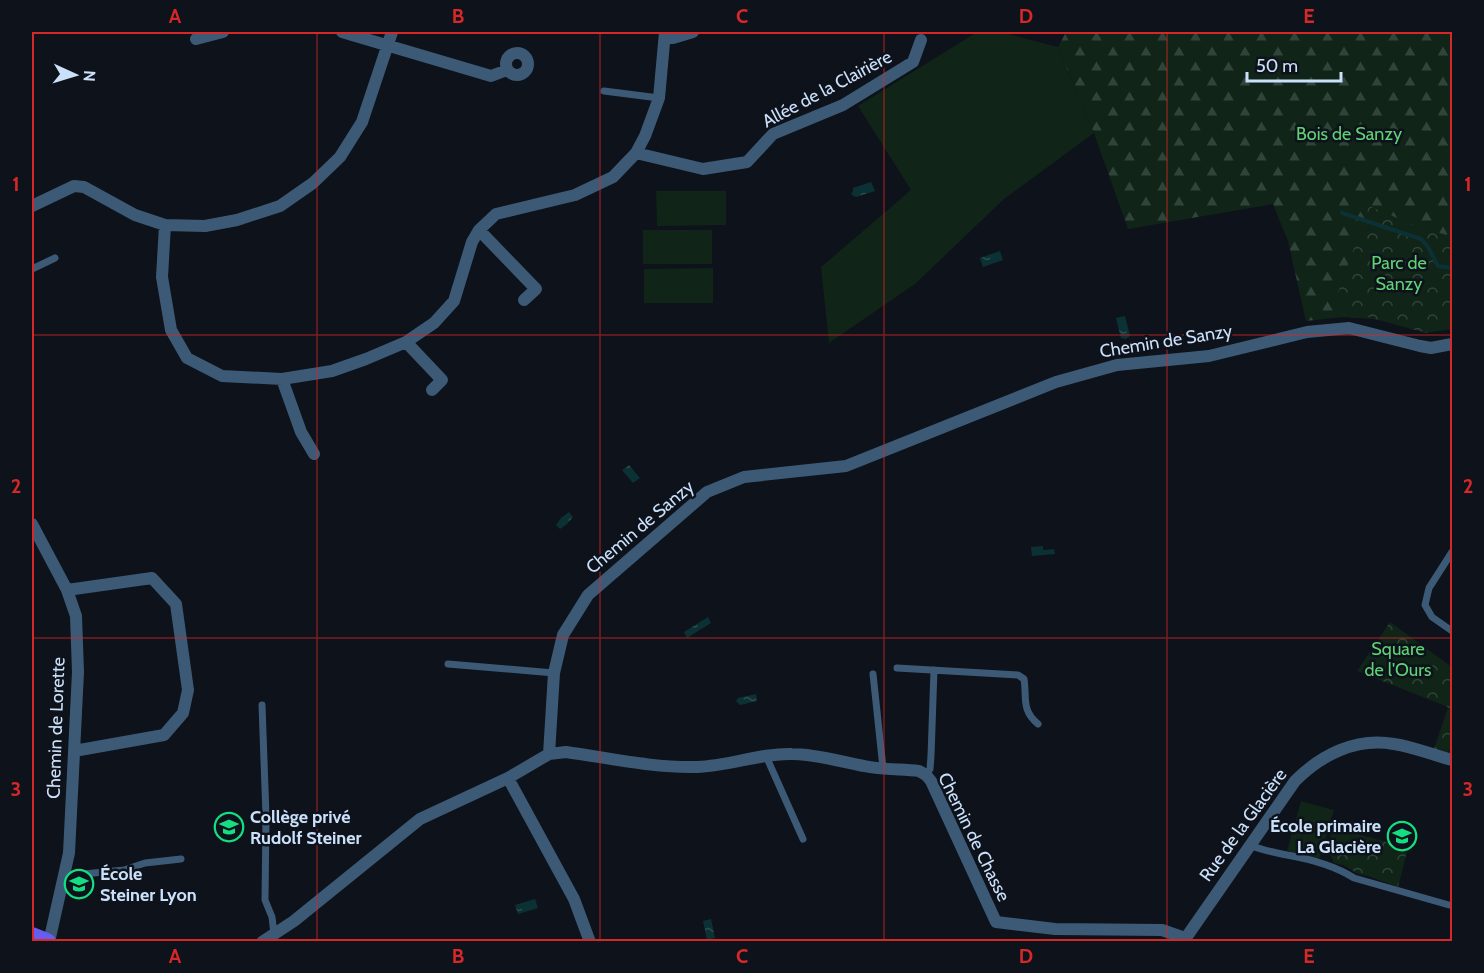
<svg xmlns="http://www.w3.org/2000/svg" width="1484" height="973" viewBox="0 0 1484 973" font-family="Cabin,sans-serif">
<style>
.grass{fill:#102418}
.forest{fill:url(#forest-firs)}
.park{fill:url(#park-crowns)}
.water{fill:url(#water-ripples)}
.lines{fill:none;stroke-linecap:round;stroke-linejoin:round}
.stream{stroke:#0c3134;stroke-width:4}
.service{stroke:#3c5a76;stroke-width:7}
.minor{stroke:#3c5a76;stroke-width:12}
.primary{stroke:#675df0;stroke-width:18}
.grid{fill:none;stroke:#d62828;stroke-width:1.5;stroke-opacity:0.55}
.labels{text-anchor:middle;stroke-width:5;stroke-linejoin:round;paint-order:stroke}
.street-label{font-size:18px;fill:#cbe0fa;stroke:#0d121b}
.park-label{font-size:18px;fill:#60d276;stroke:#0d121b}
.poi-label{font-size:18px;font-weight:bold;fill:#cbe0fa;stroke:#0d121b;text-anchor:start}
.neatline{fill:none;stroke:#d62828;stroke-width:2}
.grid-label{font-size:20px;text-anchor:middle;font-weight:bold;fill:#d62828}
</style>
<defs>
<pattern id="forest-firs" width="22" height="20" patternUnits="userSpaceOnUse" patternTransform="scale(1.5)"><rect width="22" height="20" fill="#102418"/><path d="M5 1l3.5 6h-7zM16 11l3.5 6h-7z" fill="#31443a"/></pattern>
<pattern id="park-crowns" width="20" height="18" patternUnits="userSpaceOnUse" patternTransform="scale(1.5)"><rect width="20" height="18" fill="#102418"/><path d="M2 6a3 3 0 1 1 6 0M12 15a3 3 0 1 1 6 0" fill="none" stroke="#31443a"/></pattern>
<pattern id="water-ripples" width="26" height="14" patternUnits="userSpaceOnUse" patternTransform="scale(1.5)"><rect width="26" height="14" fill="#0c3134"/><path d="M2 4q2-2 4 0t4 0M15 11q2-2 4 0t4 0" fill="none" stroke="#2e4f52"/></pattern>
</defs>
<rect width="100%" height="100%" fill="#0d121b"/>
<path class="grass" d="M977,32H1001L1058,47L1094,133L1004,199L915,284L829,343L821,267L911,190L858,106Z
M656,191H726V225L657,226Z
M643,230H712V264H643Z
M713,268V303H644V269Z
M1301,801L1334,810L1319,860L1287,851Z"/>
<path class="forest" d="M1066,32H1452V329L1425,333L1386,320L1343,317L1306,321L1288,241L1273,204L1128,229L1094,133L1058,47Z"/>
<path class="park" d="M1369,206L1421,228L1447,235L1452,213V325L1428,332L1419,331L1368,317L1344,315L1337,296Z
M1390,622L1452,667V747H1451L1448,753L1434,749L1448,707L1357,671Z
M1333,827L1408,848L1398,887L1368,876L1358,874L1343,865L1334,863L1327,848Z"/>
<path class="water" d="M871,182L875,191L856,197L852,195L851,193L853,192V188Z
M1000,251L1003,260L983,267L980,258Z
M1125,316L1130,336L1126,339L1121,338L1116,318Z
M629,465L640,478L633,483L622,470Z
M569,512L573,517L567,524L560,529L556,525L561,518Z
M1043,546V550L1054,549L1055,554L1032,556L1031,547Z
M708,617L711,623L687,638L684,632Z
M756,694L757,701L740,705L736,701L738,698Z
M535,899L538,908L518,914L515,905Z
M711,919L715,938L707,940L703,921Z"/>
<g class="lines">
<path class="stream" d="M1342,213L1421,239L1428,247L1438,266L1452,268"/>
<path class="service" d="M604,91L659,98
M32,269L55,258
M1452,552L1429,588L1425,605L1432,617L1452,631
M448,664L554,673
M897,668L1018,675L1024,679C1027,698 1021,710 1038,724
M873,674L883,768
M262,705L266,816L265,900L272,917L274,934
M766,756L803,839
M926,775L930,769L931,756L934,670
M1250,845C1263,851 1274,852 1287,855C1310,859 1335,866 1354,878L1449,905
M64,876L124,870L145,863L181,859"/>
<path class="minor" d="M342,32L491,76L507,70
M665,38H673L693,32
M196,39L223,32
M506 64a11 11 0 1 1 22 0a11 11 0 1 1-22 0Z
M636,153L703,169L747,162L773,134L843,105L913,62L921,40
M32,206L74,186L84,187L135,215L165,225L205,226L237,220L280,206L313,183L340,157L362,122L392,32
M165,225L162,277L171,330L187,358L222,376L282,379L332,371L366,359L406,342L434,323L454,301L472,242L479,230L496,214L575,195L613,177L636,153L645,136L659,98L665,32
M479,230L536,289L524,300
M406,342L442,380L432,390
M282,379L301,432L314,454
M32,524L67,590L76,616L78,672L69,853L49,942
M67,590L152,578L176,604L188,690L183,713L164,735L74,751
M549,754L566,752C609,758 653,768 697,767C730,766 760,753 792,754C817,754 841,762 864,766C882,770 901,769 919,771L926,775L931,781L996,922L1055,929L1162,930L1185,938
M508,778L574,899L590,942
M262,942L294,921L420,819L508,778L549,754L554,673L563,635L588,595L707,492L744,477L846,466L1056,382L1117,365L1209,356L1307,332L1349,328L1420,346L1431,348L1452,344
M1183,942L1295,781C1321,755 1356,737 1394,744C1414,747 1433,755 1452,760"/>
<path class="primary" d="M32,936L47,942"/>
</g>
<path class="grid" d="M317,32V942M600,32V942M884,32V942M1167,32V942M32,335H1452M32,638H1452"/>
<defs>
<g id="school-ring" transform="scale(1.5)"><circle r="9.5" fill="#0d121b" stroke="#15dd81" stroke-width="1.5"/><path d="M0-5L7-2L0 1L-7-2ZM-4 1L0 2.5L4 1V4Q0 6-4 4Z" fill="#15dd81"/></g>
</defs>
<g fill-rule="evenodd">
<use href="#school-ring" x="229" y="827"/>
<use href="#school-ring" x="1402" y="836"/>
<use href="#school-ring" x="79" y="884"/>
</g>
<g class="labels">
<g class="street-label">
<text transform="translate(827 89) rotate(-28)" y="6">Allée de la Clairière</text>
<text transform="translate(1166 341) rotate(-9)" y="6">Chemin de Sanzy</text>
<text transform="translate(640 527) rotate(-40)" y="6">Chemin de Sanzy</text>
<text transform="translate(56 728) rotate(-88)" y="6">Chemin de Lorette</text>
<text transform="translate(1243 825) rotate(-54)" y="6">Rue de la Glacière</text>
<text transform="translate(974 837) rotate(64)" y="6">Chemin de Chasse</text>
</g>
<g class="park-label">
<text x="1349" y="140">Bois de Sanzy</text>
<text x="1399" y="269">Parc de<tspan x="1399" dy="21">Sanzy</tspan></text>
<text x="1398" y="655">Square<tspan x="1398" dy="21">de l'Ours</tspan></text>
</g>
<g class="poi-label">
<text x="250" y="823">Collège privé<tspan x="250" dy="21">Rudolf Steiner</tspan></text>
<text x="1381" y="832" text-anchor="end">École primaire<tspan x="1381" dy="21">La Glacière</tspan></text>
<text x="100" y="880">École<tspan x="100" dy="21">Steiner Lyon</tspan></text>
</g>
</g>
<rect width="1484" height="973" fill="none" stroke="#0d121b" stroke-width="66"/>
<g transform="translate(75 75) rotate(94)" stroke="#0d121b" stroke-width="4.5" paint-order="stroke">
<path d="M0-4.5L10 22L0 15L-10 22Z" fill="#cbe0fa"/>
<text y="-9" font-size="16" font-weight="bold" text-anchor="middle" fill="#cbe0fa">N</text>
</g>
<path d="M1247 72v9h94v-9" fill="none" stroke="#cbe0fa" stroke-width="3"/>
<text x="1256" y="72" font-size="18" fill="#cbe0fa" stroke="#0d121b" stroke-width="4.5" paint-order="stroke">50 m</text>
<rect x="33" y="33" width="1418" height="907" class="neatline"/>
<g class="grid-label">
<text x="175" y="23">A</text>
<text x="458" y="23">B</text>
<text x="742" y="23">C</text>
<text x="1026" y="23">D</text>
<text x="1309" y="23">E</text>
<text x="16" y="191">1</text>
<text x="1468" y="191">1</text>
<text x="16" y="493">2</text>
<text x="1468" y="493">2</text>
<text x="16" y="796">3</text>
<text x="1468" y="796">3</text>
<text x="175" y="963">A</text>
<text x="458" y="963">B</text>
<text x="742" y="963">C</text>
<text x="1026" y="963">D</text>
<text x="1309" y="963">E</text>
</g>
</svg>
